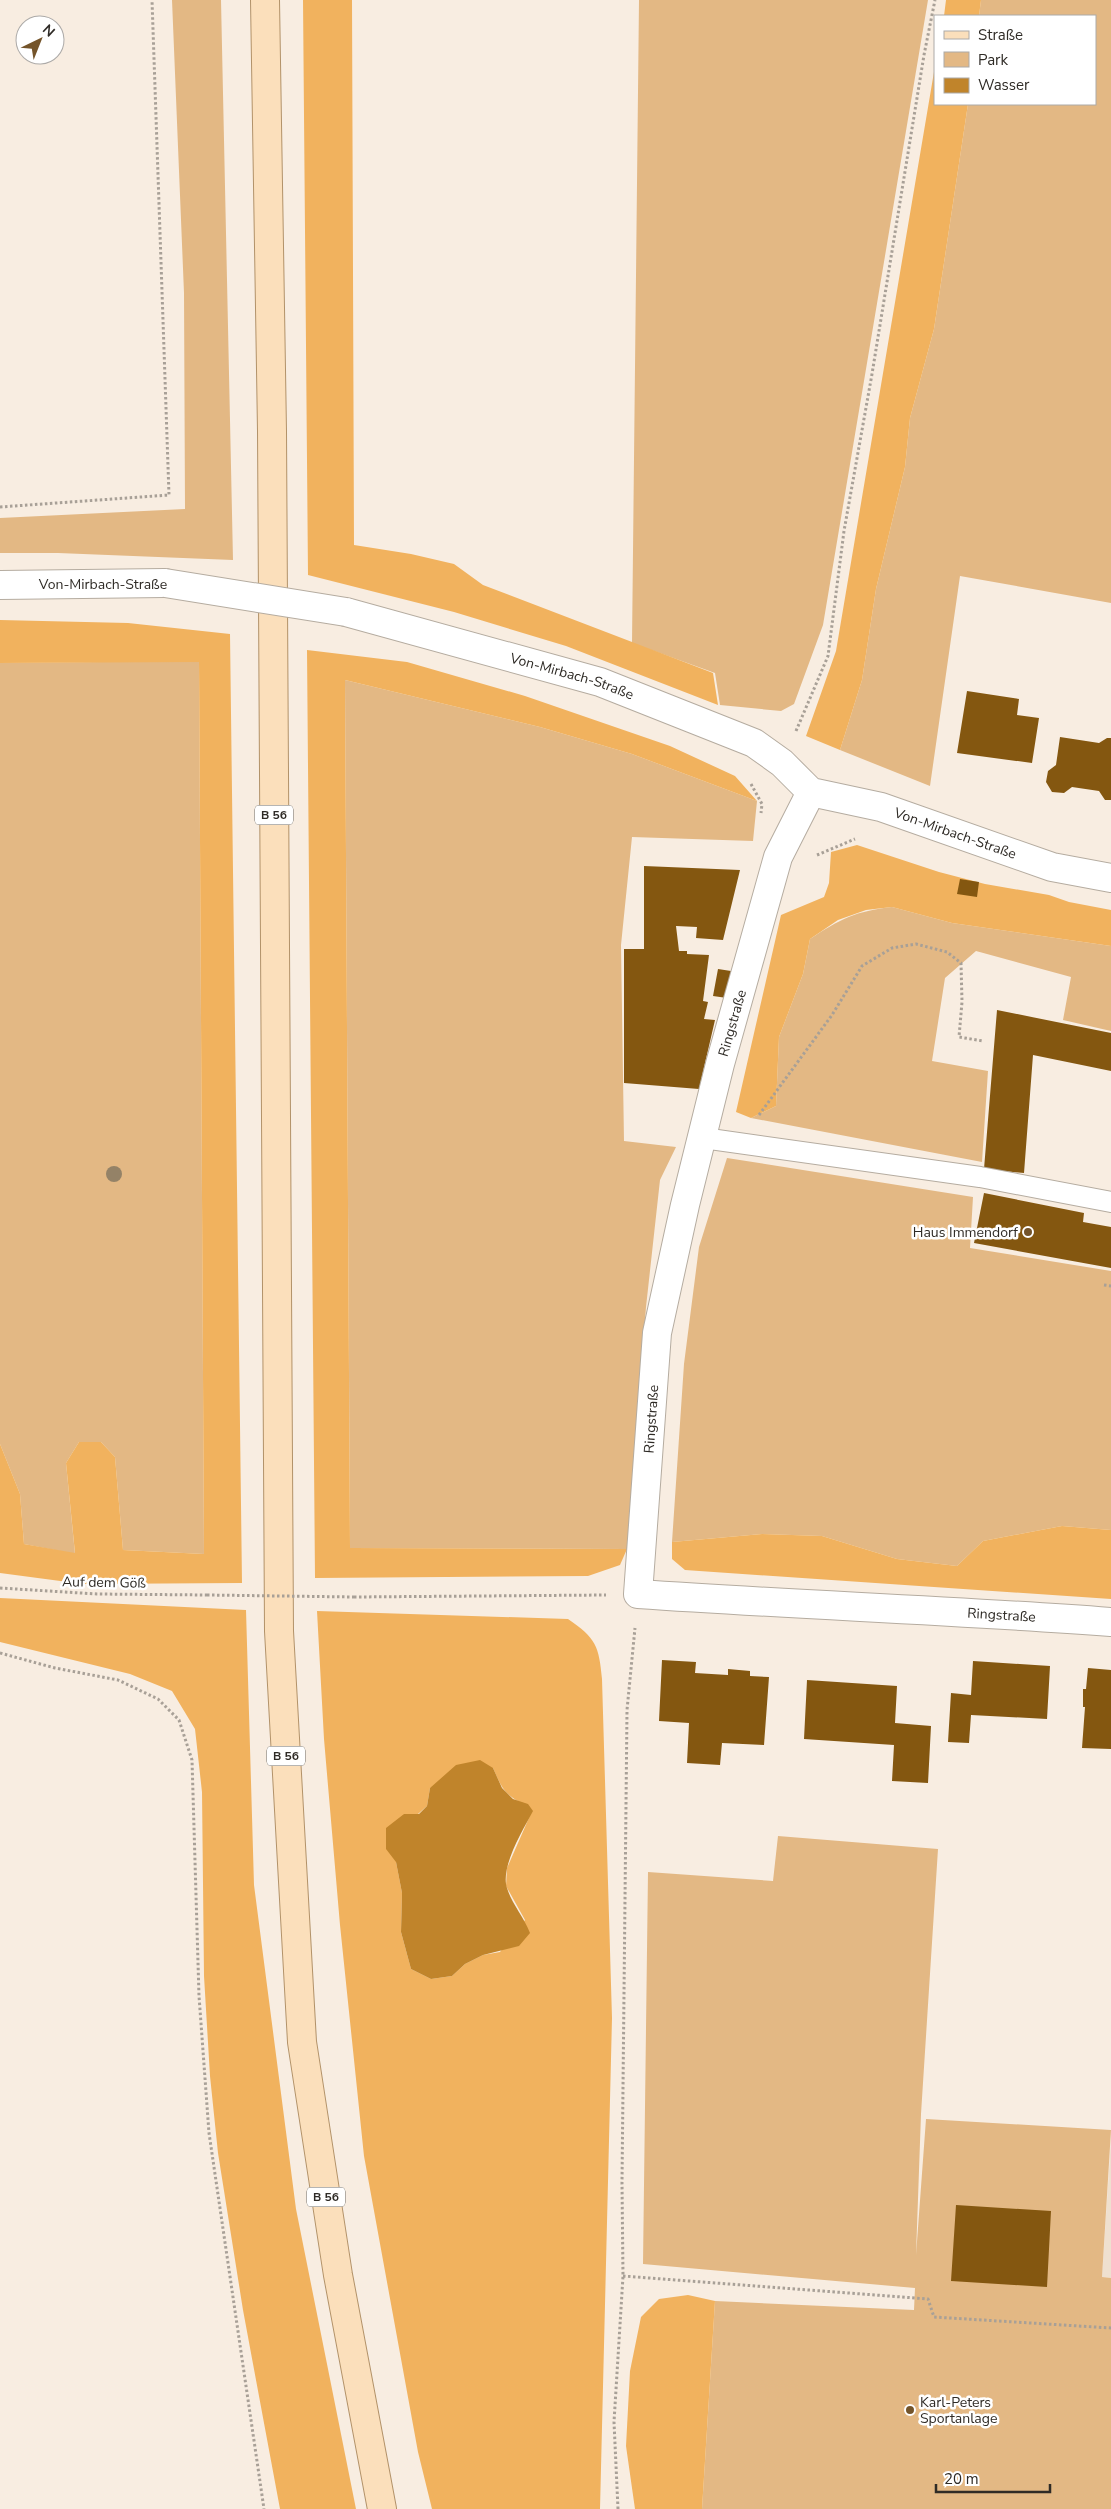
<svg xmlns="http://www.w3.org/2000/svg" width="1111" height="2509" viewBox="0 0 1111 2509" font-family="'Nunito Sans',sans-serif">
<style>
.built{fill:#efe0cf}
.green{fill:#e3b884}
.forest{fill:#f1b25e;fill-rule:evenodd}
.water{fill:#c0842b}
.building{fill:#845710}
.lines{fill:none;stroke-linecap:round;stroke-linejoin:round}
.service-casing{stroke:#b5aca0;stroke-width:22}
.minor-casing{stroke:#b5aca0;stroke-width:30}
.primary-casing{stroke:#b29269;stroke-width:30}
.path{stroke:#a8a097;stroke-width:3;stroke-dasharray:2.5 2.5;stroke-linecap:butt}
.service{stroke:#fff;stroke-width:20}
.minor{stroke:#fff;stroke-width:28}
.primary{stroke:#fbdfbb;stroke-width:28}
.minor-bridge-casing{stroke:#b5aca0;stroke-width:30;stroke-linecap:butt}
.path-bridge{stroke:#a8a097;stroke-width:3;stroke-dasharray:2.5 2.5;stroke-linecap:butt}
.minor-bridge{stroke:#fff;stroke-width:28}
.tree{fill:#948267}
.poi-dot{fill:#74542a;stroke:#fff;stroke-width:2}
.labels{text-anchor:middle;stroke-width:5;stroke-linejoin:round;paint-order:stroke}
.shield{fill:#fff;stroke:#6d6b67;stroke-width:1}
.shield-label{font-size:12px;font-weight:bold;fill:#2f2b26}
.street-label{font-size:14px;fill:#2f2b26;stroke:#fff}
.poi-label{font-size:14px;fill:#2f2b26;stroke:#fff;text-anchor:end}
</style>
<rect width="100%" height="100%" fill="#f8ede1"/>
<path class="built" d="M1111,2140V2278L1102,2277Z"/>
<path class="green" d="M172,0H221L233,560L58,553H0V518L185,509L184,293Z
M639,0H928L823,625L794,704L781,711L720,705L715,673L632,643Z
M981,0H1111V603L960,576L930,786L840,750L862,680L876,589L905,467L910,418L934,329L968,104H1095V16H979Z
M199,661L204,1554L123,1550L115,1457L101,1442H79L66,1463L75,1554L24,1544L20,1494L0,1444V663Z
M345,680L540,727L632,754L757,801L753,841L632,837L621,945L624,1141L676,1147L660,1180L646,1307L627,1549L350,1548Z
M892,907L952,923L1111,946V1031L1063,1020L1071,977L976,951L945,978L932,1061L988,1071L982,1162L751,1118L776,1106L779,1037L803,974L810,939C840,919 856,911 892,907Z
M727,1158L973,1197L970,1248L1111,1271V1530L1062,1526L983,1541L957,1566L897,1559L822,1536L762,1534L672,1542L684,1364L699,1247Z
M778,1836L938,1849L921,2114L916,2255L926,2119L1111,2130L1102,2277L1111,2278V2509H702L715,2301L914,2310L915,2288L643,2264L648,1872L773,1881Z"/>
<path class="forest" d="M303,0H352L354,545L411,554L454,564L483,585L713,673L718,705L566,646L454,612L308,575Z
M946,0H981L979,16H944Z
M935,66V104H968L934,329L910,418L905,467L876,589L862,680L840,750L806,736L836,651Z
M0,620L128,623L230,634L242,1583L83,1584L0,1573V1444L20,1494L24,1544L75,1553L66,1463L79,1442H101L115,1457L123,1550L204,1554L199,662L0,663Z
M307,650L407,662L525,696L670,746L735,776L757,801L632,754L540,727L345,680L350,1548L627,1549L620,1565L588,1576L315,1578Z
M857,845L939,872L985,884L1049,895L1069,902L1111,910V946L952,923L892,907L866,910L838,920L810,939L803,974L779,1037L776,1106L751,1118L736,1112L781,915L824,897L829,883L831,852Z
M1062,1526L1111,1530V1599L685,1570L672,1559V1542L762,1534L822,1536L897,1559L957,1566L983,1541Z
M0,1598L246,1610L254,1885L296,2209L356,2509H280L243,2310L218,2153L210,2076L204,1976L202,1792L195,1729L172,1691L130,1674L0,1642Z
M317,1611L568,1619C596,1638 599,1646 602,1679L612,2018L600,2509H432L418,2452L364,2156L340,1925L324,1739ZM493,1768C498,1779 502,1791 513,1798C521,1804 526,1802 532,1811L507,1868L506,1886L525,1920L500,1952L483,1955L465,1964L452,1976L431,1979L411,1969L401,1932L402,1893L396,1862L404,1814H418L427,1806L430,1788Z
M688,2295L715,2301L702,2509H635L626,2446L630,2371L641,2317L659,2299Z"/>
<path class="water" d="M480,1760L493,1768L502,1788L513,1799L528,1804L533,1811C523,1830 500,1867 507,1888C512,1904 524,1917 530,1933L519,1946L483,1955L465,1964L452,1976L431,1979L411,1969L401,1932L402,1893L396,1862L386,1849V1828L404,1814H419L427,1806L430,1788L456,1765Z"/>
<path class="building" d="M967,691L1019,699L1017,715L1039,718L1032,763L957,753Z
M1060,737L1099,743L1107,738H1111V800H1105L1099,791L1072,787L1064,793L1052,792L1046,782L1048,771L1056,765Z
M644,866L740,870L723,940L696,938L697,927L676,926L679,951H687V954L709,955L703,1001L708,1002L704,1019L715,1020L699,1089L624,1083V949H644Z
M960,879L979,882L977,897L957,894Z
M718,969L731,971L727,998L713,996Z
M997,1010L1111,1033V1071L1033,1055L1024,1173L984,1169Z
M984,1193L1084,1213L1083,1222L1111,1227V1268L974,1243Z
M662,1660L696,1662L695,1673L728,1675V1669L750,1671V1676L769,1677L764,1745L722,1743L720,1765L687,1763L689,1723L659,1721Z
M973,1661L1050,1666L1047,1719L971,1715L969,1743L948,1742L951,1693L971,1695Z
M1088,1668L1111,1670V1749L1082,1748L1085,1707H1083V1689H1086Z
M807,1680L897,1686L895,1723L931,1726L928,1783L892,1781L894,1745L804,1739Z
M956,2205L1051,2211L1047,2287L951,2281Z"/>
<g class="lines">
<g class="service-casing">
<path id="service" d="M703,1138L980,1177L1111,1202"/>
</g>
<g class="minor-casing">
<g id="minor">
<path d="M0,585L165,583"/>
<path id="s1" d="M346,612L600,682L754,743L782,763L811,792L881,807L1052,867L1111,878"/>
<path id="s2" d="M811,792L778,857L720,1064L685,1205L657,1333L638,1594C796,1605 953,1610 1111,1622"/>
</g>
</g>
<g class="primary-casing">
<path id="primary" d="M265,0L272,431L279,1631L302,2042L338,2275L382,2509"/>
</g>
<path class="path" d="M0,507L169,495L152,0
M796,731L828,656L844,531L872,374L924,55L935,0
M751,784L762,804L761,813
M817,855L855,839
M759,1115L832,1015L862,966L892,948L916,944L947,952L961,963L962,1002L959,1037L983,1041
M1104,1285L1111,1286
M0,1588L97,1594L207,1595
M354,1597L606,1595
M0,1653L55,1668L118,1680L158,1699L179,1720L192,1760L199,1996L209,2133L264,2509
M623,2276L928,2299L934,2317L1111,2328
M618,2509L614,2422L623,2276L622,2182L627,1710L635,1628"/>
<use href="#service" class="service"/>
<use href="#minor" class="minor"/>
<use href="#primary" class="primary"/>
<g class="minor-bridge-casing">
<path id="minor-bridge" d="M165,583L346,612"/>
</g>
<path class="path-bridge" d="M207,1595L354,1597"/>
<use href="#minor-bridge" class="minor-bridge"/>
</g>
<circle class="tree" cx="114" cy="1174" r="8"/>
<g class="poi-dot">
<circle cx="1028" cy="1232" r="5"/>
<circle cx="910" cy="2410" r="5"/>
</g>
<g class="labels">
<g class="shield">
<rect x="255" y="805.5" width="38" height="19" rx="4"/>
<rect x="267" y="1746.5" width="38" height="19" rx="4"/>
<rect x="307" y="2187.5" width="38" height="19" rx="4"/>
</g>
<g class="shield-label">
<text x="274" y="819">B 56</text>
<text x="286" y="1760">B 56</text>
<text x="326" y="2201">B 56</text>
</g>
<g class="street-label">
<text x="103" y="589">Von-Mirbach-Straße</text>
<text dy="5" stroke="none"><textPath href="#s1" startOffset="235">Von-Mirbach-Straße</textPath></text>
<text dy="5" stroke="none"><textPath href="#s1" startOffset="655">Von-Mirbach-Straße</textPath></text>
<text transform="translate(732 1023) rotate(-74)" y="5">Ringstraße</text>
<text transform="translate(651 1419) rotate(-86)" y="5">Ringstraße</text>
<text transform="translate(104 1582) rotate(1)" y="5">Auf dem Göß</text>
<text dy="5" stroke="none"><textPath href="#s2" startOffset="1190">Ringstraße</textPath></text>
</g>
<g class="poi-label">
<text x="1018" y="1237">Haus Immendorf</text>
<text x="920" y="2407" text-anchor="start">Karl-Peters<tspan x="920" dy="16">Sportanlage</tspan></text>
</g>
</g>
<rect x="934" y="15" width="162" height="90" fill="#ffffff" stroke="#acaaa8"/>
<rect x="944" y="31" width="25" height="8" fill="#fbdfbb" stroke="#acaaa8"/>
<text x="978" y="40" font-size="15" fill="#2f2b26">Straße</text>
<rect x="944" y="52" width="25" height="15" fill="#e3b884" stroke="#acaaa8"/>
<text x="978" y="65" font-size="15" fill="#2f2b26">Park</text>
<rect x="944" y="78" width="25" height="15" fill="#c0842b" stroke="#acaaa8"/>
<text x="978" y="90" font-size="15" fill="#2f2b26">Wasser</text>
<g transform="translate(40 40) rotate(43)"><circle r="24" fill="#ffffff" stroke="#acaaa8"/>
<path d="M0-4L9 19L0 12L-9 19Z" fill="#74542a"/>
<text y="-8" font-size="14" font-weight="bold" text-anchor="middle" fill="#2f2b26">N</text>
</g>
<path d="M936 2484v8h114v-8" fill="none" stroke="#2f2b26" stroke-width="2.5"/>
<text x="944" y="2484" font-size="15" fill="#2f2b26" stroke="#ffffff" stroke-width="4" paint-order="stroke">20 m</text>
</svg>
